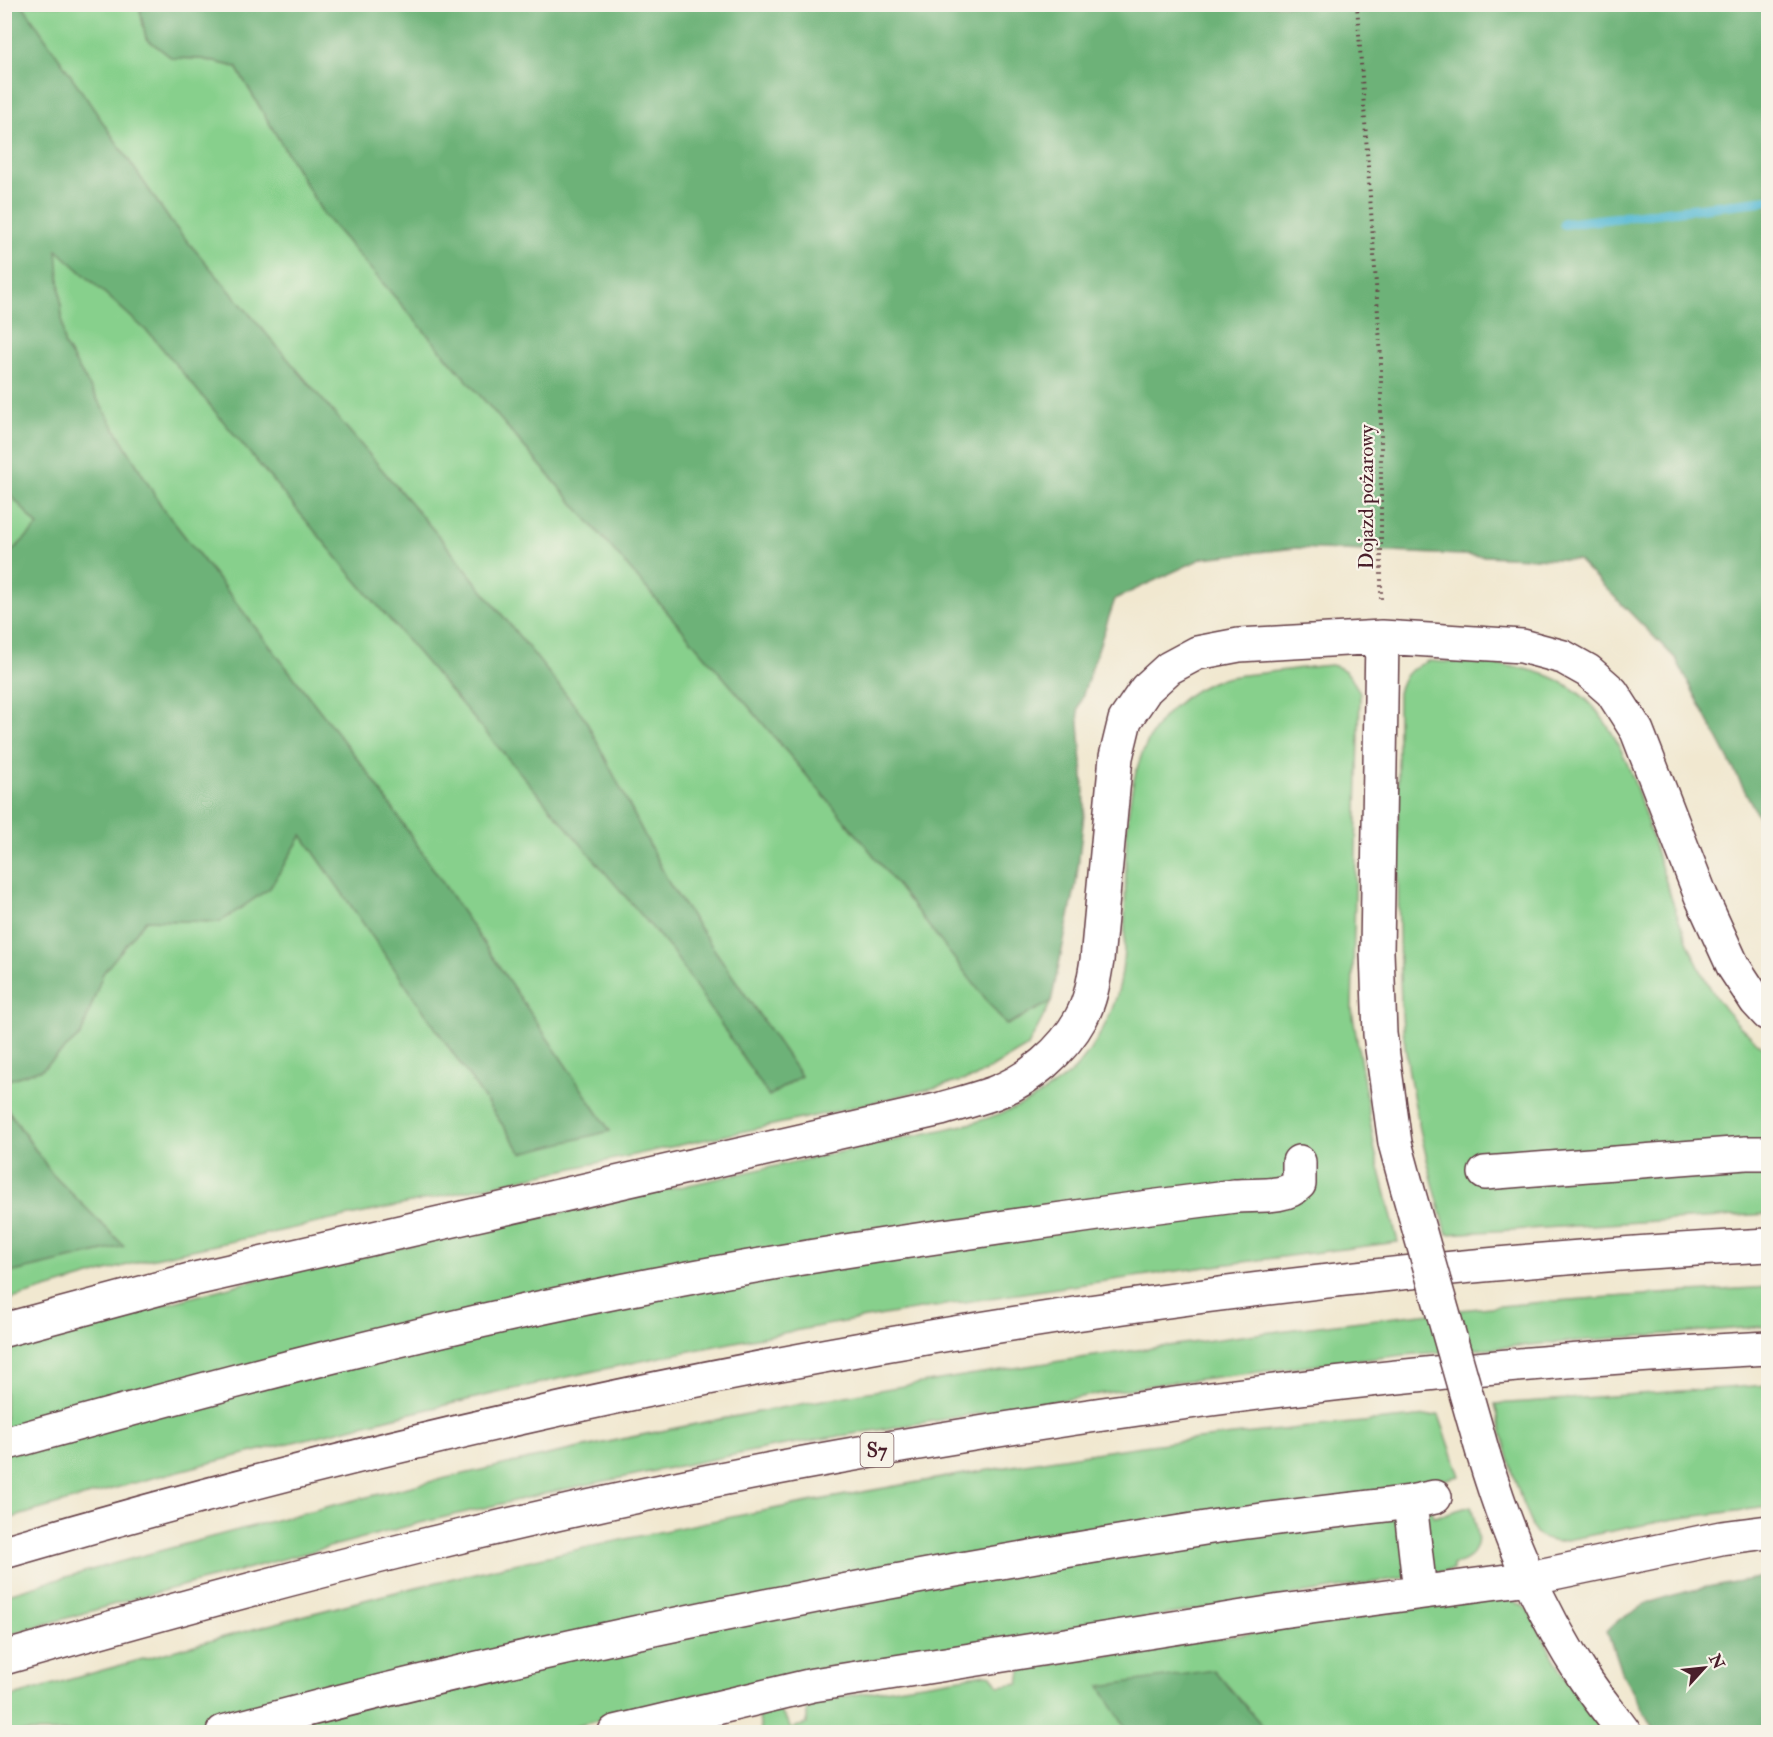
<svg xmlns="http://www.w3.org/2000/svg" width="1773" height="1737" viewBox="0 0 1773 1737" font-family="'IM FELL Double Pica',serif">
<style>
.green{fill:#87d08c;stroke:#68785c;stroke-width:1.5}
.forest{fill:#6db278;stroke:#5c6852;stroke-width:1.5}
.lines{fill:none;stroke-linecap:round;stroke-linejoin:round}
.stream{stroke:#56bad4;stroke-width:10}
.minor-casing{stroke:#633d44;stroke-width:36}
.highway-casing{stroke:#633d44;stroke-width:36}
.path{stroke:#633d44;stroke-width:4;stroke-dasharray:1.5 4.5;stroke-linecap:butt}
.minor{stroke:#fff;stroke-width:33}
.highway{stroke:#fff;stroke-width:33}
.minor-bridge-casing{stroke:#633d44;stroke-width:36;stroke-linecap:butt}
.minor-bridge{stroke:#fff;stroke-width:33}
.labels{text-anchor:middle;stroke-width:4.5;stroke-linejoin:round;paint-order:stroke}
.shield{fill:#f7f3e8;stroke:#7e5f64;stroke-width:1.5}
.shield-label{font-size:20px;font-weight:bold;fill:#4a1f2b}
.street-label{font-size:21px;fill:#4a1f2b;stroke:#f7f3e8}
</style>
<rect width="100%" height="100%" fill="#f7f3e8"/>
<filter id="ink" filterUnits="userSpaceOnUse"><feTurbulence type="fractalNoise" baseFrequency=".0167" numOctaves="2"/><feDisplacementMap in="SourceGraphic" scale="12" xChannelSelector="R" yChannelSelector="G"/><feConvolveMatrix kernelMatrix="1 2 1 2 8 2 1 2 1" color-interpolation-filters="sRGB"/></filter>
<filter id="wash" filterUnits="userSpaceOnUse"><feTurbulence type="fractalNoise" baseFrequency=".008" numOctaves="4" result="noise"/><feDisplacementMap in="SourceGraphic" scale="24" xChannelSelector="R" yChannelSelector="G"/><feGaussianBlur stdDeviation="1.35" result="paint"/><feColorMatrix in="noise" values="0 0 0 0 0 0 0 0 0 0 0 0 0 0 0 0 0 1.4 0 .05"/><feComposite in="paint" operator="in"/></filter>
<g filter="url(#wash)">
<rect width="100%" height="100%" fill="#f1e8d0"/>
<path class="green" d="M22,5H139L146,38L172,58L202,59L236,67L324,215L744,701L867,847L1007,1025L1051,1002L1028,1046L974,1078L838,1111L141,1261L5,1301L4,1274L124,1246L52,1174L5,1105V1081L42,1069L81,1035L103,973L146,920L220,922L270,888L302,834L521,1152L610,1131L372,778L162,507L64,344L56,249L152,336L349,572L673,951L769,1096L801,1076L670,885L584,717L442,540L171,222Z
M4,487L38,526L5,558H4Z
M1428,661C1469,664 1521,661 1558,680C1573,688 1590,701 1600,715C1623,745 1635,782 1646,818C1664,874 1679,933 1708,984C1722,1010 1745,1033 1768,1051V1214L1447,1234C1430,1175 1414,1114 1406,1052C1400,1012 1400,971 1399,930C1397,851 1398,772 1398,693C1403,672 1410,670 1428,661Z
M1331,665C1348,668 1352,679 1360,693L1352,1010L1375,1151L1398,1242C1232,1263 1067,1285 902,1312C707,1344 514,1387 322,1435C215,1461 110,1488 5,1520V1348L266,1277L973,1123C1004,1113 1032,1103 1058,1082C1064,1078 1071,1074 1076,1068C1099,1042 1118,1005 1122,971C1135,874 1098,733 1210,683C1226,676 1245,675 1263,673C1286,670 1308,667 1331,665Z
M1768,1287V1326L1404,1355L1167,1383L773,1447L556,1491L420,1523L136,1598L5,1636V1595C111,1563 218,1535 326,1507C618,1434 913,1378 1212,1340C1322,1325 1433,1312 1544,1302C1618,1296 1694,1292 1768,1287Z
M1768,1385V1507L1674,1519L1556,1542C1550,1540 1544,1540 1539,1536C1523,1522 1501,1429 1495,1404Z
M1439,1415L1460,1476L1425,1484L1434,1517L1471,1506C1478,1533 1487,1555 1453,1565V1570L813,1670L682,1698L555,1732H5L4,1699C77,1676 151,1657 224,1637C508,1559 797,1499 1088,1454C1204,1436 1322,1426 1439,1415Z
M1499,1598C1511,1599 1519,1603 1528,1610L1564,1676L1602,1732H924L919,1718L844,1732H761L759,1716C775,1702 784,1714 791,1728L807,1724V1704L815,1701L986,1674L992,1675L999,1686L1019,1683L1021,1671L1024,1668L1450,1603Z"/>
<path class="forest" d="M22,4L171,222L442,540L584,717L670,885L801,1076L769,1096L672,951L349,572L152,336L57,250L64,344L162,507L372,778L610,1131L522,1153L302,835L270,888L220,922L146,920L103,973L81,1035L42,1069L5,1081V558L38,526L4,487V5Z
M139,5H1768V835L1676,659L1578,560L1296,548L1203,558L1115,599L1078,709L1085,805L1076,884L1051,1002L1006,1025L867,847L744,701L324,215L236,67L202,59L172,58L146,38Z
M4,1105L52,1174L124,1246L5,1274Z
M1768,1576V1732H1655L1620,1669L1607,1631C1641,1592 1719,1586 1768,1576Z
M1214,1670L1268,1732H1128L1100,1686Z
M920,1718L924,1732H844Z"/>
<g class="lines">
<path class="stream" d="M1564,224L1768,200"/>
</g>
</g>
<g filter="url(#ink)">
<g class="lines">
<g class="minor-casing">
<path id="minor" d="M1382,637L1377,952L1380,1034L1395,1143L1407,1187
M1485,1173L1746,1153H1768
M4,1330L190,1280L941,1109C958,1104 977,1099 994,1093C1029,1080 1063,1051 1081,1018C1091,1000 1094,979 1097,960L1116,757L1125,720L1146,689L1169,668L1197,653L1239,645L1382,637L1522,646L1563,657L1588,671L1612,692L1637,731L1701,896L1733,966L1756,1001L1768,1014
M4,1444C220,1384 437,1326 657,1284C768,1262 880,1245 992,1229C1073,1217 1154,1206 1235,1196C1255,1194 1285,1199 1299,1184V1162
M1483,1453C1507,1533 1537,1606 1583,1676C1596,1696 1611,1714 1624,1732
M1410,1502L1420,1592
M223,1732C544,1645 871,1581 1199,1529C1269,1518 1340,1511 1410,1502L1435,1497
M615,1732L813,1685L1281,1611L1529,1578L1721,1538L1768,1532"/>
</g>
<g class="highway-casing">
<path id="highway" d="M4,1552C578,1383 1171,1275 1768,1245
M4,1658C279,1579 556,1507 837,1457C1035,1422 1235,1393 1436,1373C1546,1361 1657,1354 1768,1348"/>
</g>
<path class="path" d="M1357,4L1381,358V603"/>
<use href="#minor" class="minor"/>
<use href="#highway" class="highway"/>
<g class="minor-bridge-casing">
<path id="minor-bridge" d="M1407,1187L1483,1453"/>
</g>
<use href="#minor-bridge" class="minor-bridge"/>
</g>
</g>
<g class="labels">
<rect class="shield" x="860.5" y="1433" width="33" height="34" rx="4.5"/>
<g class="shield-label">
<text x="877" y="1457">S7</text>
</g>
<g class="street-label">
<text transform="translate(1366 497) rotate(-90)" y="7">Dojazd pożarowy</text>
</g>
</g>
<rect width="1773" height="1737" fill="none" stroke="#f7f3e8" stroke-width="24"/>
<g transform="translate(1704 1668) rotate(63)" stroke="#f7f3e8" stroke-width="4.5" paint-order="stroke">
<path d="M0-4.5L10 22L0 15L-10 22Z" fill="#4a1f2b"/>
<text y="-9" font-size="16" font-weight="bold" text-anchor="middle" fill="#4a1f2b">N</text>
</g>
</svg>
